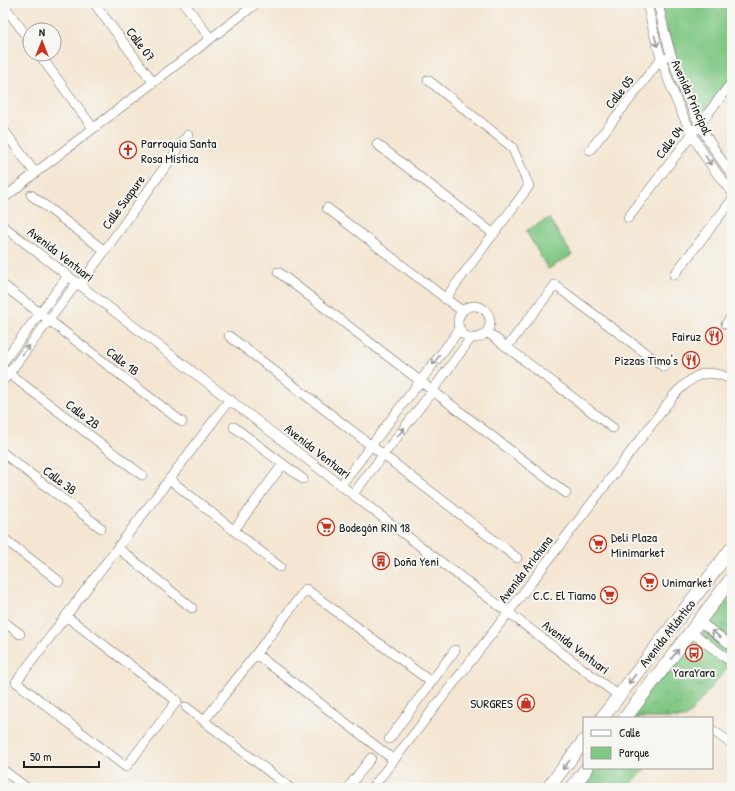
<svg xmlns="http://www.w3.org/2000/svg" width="735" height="791" viewBox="0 0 735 791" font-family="'Patrick Hand',sans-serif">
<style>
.grass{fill:url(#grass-tufts);stroke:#4e7250}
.park{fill:#80c884;stroke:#4e7250}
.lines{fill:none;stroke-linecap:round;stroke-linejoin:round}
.street-casing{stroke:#68635c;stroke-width:10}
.secondary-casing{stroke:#68635c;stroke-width:14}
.street{stroke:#fff;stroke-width:9}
.secondary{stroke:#fff;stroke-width:13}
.oneway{stroke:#999}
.labels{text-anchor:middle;stroke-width:4;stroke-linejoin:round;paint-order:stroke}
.street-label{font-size:13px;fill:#1c1c1c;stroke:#f6f6f2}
.poi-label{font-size:13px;fill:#1c1c1c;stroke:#f6f6f2;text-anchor:start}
</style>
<defs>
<pattern id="grass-tufts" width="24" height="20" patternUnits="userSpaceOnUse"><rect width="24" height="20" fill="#80c884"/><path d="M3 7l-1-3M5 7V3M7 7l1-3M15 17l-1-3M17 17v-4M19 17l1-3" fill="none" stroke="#6eab71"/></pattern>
</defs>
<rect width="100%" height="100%" fill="#f6f6f2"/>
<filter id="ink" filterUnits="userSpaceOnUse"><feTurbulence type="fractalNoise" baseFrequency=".025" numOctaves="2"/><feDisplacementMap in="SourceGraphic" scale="8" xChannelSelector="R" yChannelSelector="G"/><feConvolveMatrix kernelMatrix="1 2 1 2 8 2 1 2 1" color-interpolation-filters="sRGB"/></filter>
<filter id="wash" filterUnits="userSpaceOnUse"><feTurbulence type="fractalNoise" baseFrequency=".012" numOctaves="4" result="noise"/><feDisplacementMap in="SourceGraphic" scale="16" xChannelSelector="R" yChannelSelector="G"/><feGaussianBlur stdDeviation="0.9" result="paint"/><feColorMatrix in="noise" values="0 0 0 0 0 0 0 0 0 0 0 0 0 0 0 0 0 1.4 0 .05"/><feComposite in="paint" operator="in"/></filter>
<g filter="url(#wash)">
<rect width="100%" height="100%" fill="#f4e6d2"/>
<path class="grass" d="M732,578V662L686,718H625Z
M587,768H645L628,788H572Z"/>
<path class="park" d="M658,3H732V82L700,123Z
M549,218L572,255L548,269L526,231Z"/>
</g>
<g filter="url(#ink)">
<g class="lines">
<g class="street-casing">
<path id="street" d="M94,3L153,82
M184,3L210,38
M647,3C661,70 686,140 732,192
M658,3C670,64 694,125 732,175
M3,4L30,41
M39,54L93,128
M428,80L512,147L529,186L445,299
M3,129L35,173
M377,144L494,234
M590,150L661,59L664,58
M31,195L105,251
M3,199L35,173L257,3
M327,208L462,311
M628,218L732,82
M3,226L433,556L619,696
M278,272L566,493
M674,275L732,200
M3,285L182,422
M80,285L188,135
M458 322a16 16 0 1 1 32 0a16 16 0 1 1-32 0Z
M726,324L732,316
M487,332L613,428
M229,336L517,558
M507,347L555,285L664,367
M3,362L68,276
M3,369L142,475
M3,381L77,283
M234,427L303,479
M3,453L101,528
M169,479L280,567
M341,485L460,329
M353,494L421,406L471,338
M234,530L283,464
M3,538L59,581
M118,548L192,608
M66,616L177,701L126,767L16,682L230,399
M3,621L20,634
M699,621L732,646
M691,632L732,662
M256,654L394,760
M186,707L290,788
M204,721L306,589L431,682
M712,730L732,744
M389,739L455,650
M3,770L27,788
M348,788L371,758
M372,788L508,613L674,395C693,375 706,366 732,380"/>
</g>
<g class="secondary-casing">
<path id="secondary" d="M602,718L732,548
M625,718L732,578
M548,788L584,741
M572,788L587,768"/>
</g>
<use href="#street" class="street"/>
<use href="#secondary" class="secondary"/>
</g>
<defs><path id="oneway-shaft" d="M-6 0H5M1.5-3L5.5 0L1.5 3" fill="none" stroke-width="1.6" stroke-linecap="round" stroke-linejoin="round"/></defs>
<g class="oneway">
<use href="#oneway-shaft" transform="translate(656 41) rotate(75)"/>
<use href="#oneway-shaft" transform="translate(708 160) rotate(58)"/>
<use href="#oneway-shaft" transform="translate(26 350) rotate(-53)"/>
<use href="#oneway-shaft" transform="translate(436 360) rotate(127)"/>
<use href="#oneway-shaft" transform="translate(401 432) rotate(-52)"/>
<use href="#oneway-shaft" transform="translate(716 634) rotate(-143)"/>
<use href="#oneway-shaft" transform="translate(675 654) rotate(-53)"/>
<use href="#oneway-shaft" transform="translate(632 679) rotate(128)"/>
<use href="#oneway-shaft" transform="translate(566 765) rotate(128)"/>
</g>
</g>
<defs>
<g id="church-ring" transform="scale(0.9)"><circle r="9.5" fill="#f6f6f2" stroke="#c8321e" stroke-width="1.5"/><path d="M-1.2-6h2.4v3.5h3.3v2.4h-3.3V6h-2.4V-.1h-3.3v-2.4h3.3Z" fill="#c8321e"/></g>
<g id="restaurant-ring" transform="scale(0.9)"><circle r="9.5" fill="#f6f6f2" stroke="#c8321e" stroke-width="1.5"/><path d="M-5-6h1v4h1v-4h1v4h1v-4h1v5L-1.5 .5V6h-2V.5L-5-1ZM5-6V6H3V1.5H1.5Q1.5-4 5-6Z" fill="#c8321e"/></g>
<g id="supermarket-ring" transform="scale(0.9)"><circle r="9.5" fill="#f6f6f2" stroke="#c8321e" stroke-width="1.5"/><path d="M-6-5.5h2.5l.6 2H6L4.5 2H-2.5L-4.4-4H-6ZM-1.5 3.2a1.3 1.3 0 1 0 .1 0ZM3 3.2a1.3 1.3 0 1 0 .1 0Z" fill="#c8321e"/></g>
<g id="building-ring" transform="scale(0.9)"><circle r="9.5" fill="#f6f6f2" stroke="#c8321e" stroke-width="1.5"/><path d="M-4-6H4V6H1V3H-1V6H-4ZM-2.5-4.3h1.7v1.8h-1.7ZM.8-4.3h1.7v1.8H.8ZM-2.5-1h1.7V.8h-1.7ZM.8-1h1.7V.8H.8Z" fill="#c8321e"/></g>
<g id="bus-ring" transform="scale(0.9)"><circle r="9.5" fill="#f6f6f2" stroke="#c8321e" stroke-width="1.5"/><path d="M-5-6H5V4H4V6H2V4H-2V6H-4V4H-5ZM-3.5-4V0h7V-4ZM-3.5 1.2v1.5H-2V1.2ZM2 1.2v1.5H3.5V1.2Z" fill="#c8321e"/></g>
<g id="shop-ring" transform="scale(0.9)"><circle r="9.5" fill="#f6f6f2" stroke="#c8321e" stroke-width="1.5"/><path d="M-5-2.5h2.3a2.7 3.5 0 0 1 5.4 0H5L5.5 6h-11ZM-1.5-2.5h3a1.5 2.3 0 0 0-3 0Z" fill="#c8321e"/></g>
</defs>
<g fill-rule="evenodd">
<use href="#church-ring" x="128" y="150"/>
<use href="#restaurant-ring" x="714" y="336"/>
<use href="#restaurant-ring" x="691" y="360"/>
<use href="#supermarket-ring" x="326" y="527"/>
<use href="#supermarket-ring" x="598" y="544"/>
<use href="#building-ring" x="381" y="561"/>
<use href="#supermarket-ring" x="649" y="582"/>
<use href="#supermarket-ring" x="609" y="595"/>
<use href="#bus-ring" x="694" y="653"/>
<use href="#shop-ring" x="526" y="703"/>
</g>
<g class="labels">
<g class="street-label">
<text transform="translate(141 44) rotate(53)" y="5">Calle 07</text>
<text transform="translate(619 92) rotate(-52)" y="5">Calle 05</text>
<text transform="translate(692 97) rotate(66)" y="5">Avenida Principal</text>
<text transform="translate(669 142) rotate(-53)" y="5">Calle 04</text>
<text transform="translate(123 202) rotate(-54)" y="5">Calle Suapure</text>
<text transform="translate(61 254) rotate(38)" y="5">Avenida Ventuari</text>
<text transform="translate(123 361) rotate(38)" y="5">Calle 1B</text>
<text transform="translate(83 414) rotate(37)" y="5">Calle 2B</text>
<text transform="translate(318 451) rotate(38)" y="5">Avenida Ventuari</text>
<text transform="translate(60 480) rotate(37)" y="5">Calle 3B</text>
<text transform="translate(525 569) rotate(-53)" y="5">Avenida Arichuna</text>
<text transform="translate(667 633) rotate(-52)" y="5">Avenida Atlántico</text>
<text transform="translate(576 647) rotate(37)" y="5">Avenida Ventuari</text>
</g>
<g class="poi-label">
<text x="141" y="148">Parroquia Santa<tspan x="141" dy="15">Rosa Mística</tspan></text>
<text x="701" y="341" text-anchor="end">Fairuz</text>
<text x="678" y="365" text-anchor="end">Pizzas Timo's</text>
<text x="339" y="532">Bodegón RIN 18</text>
<text x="611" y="542">Deli Plaza<tspan x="611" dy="15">Minimarket</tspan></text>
<text x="394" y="566">Doña Yeni</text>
<text x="662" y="587">Unimarket</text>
<text x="596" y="600" text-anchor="end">C.C. El Tiamo</text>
<text x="694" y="677" text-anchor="middle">YaraYara</text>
<text x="513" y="708" text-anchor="end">SURGRES</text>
</g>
</g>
<rect width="735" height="791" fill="none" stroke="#f6f6f2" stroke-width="16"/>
<rect x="583" y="717" width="130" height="52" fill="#f6f6f2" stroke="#9f9f9c"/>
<rect x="591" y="730" width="20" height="6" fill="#ffffff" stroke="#9f9f9c"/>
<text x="619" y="737" font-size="12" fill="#1c1c1c">Calle</text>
<rect x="591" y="747" width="20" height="12" fill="#80c884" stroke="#9f9f9c"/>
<text x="619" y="757" font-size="12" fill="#1c1c1c">Parque</text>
<g transform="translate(42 42)"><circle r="19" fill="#f6f6f2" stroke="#9f9f9c"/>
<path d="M0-3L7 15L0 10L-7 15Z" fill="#c8321e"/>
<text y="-6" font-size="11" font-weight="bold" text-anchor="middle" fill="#1c1c1c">N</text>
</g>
<path d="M24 761v6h75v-6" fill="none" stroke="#1c1c1c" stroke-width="2"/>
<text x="30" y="761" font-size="12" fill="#1c1c1c" stroke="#f6f6f2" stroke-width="3" paint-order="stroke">50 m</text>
</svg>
